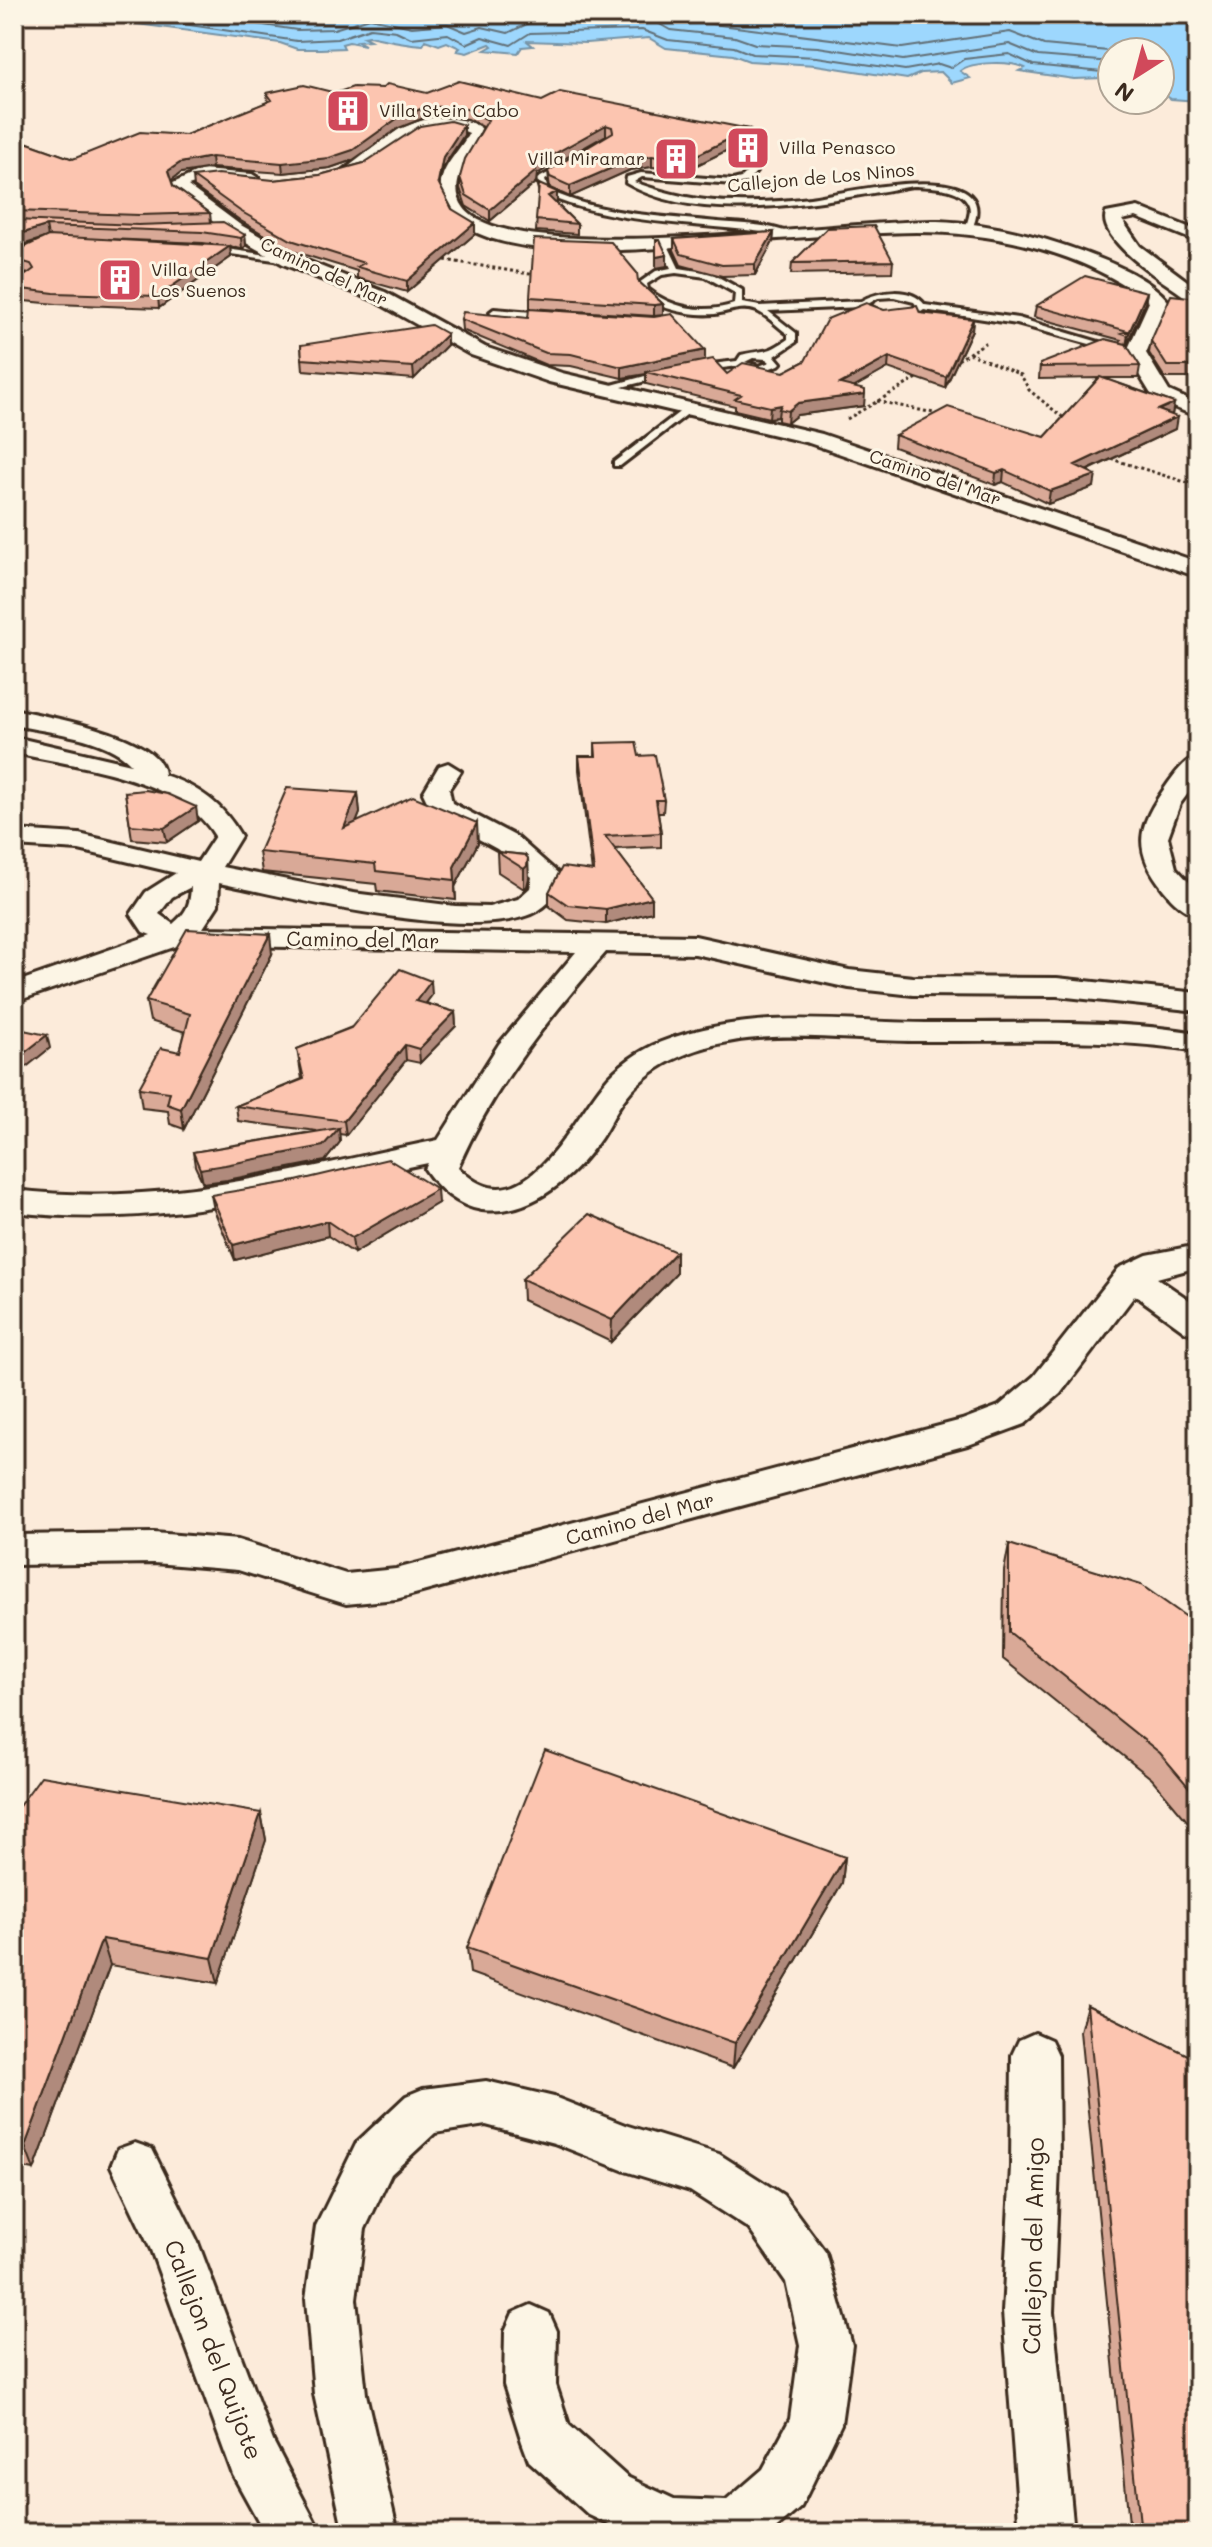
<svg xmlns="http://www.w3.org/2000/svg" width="1212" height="2547" viewBox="0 0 1212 2547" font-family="Mali,sans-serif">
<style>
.water{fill:#9dd7fd;stroke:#7692a4;stroke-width:2}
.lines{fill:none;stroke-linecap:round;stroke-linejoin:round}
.shore{stroke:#626f77;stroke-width:2}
.service-casing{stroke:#3b2a1e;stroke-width:6}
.minor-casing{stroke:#3b2a1e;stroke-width:6}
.path{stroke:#3b2a1e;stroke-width:3;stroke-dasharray:3 3;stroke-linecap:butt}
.service{fill:#fcf5e5;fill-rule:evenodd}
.minor{fill:#fcf5e5;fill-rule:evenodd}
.wall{fill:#d9a997;stroke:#3b2a1e;stroke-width:2;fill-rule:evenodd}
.shaded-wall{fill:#b08a7b;stroke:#3b2a1e;stroke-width:2}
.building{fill:#fcc5b0;stroke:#3b2a1e;stroke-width:2}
.labels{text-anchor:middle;stroke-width:6;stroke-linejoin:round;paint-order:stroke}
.far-poi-label{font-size:18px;fill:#3b2a1e;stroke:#fcf5e5;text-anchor:start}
.far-street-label{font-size:18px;fill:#3b2a1e;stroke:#fcf5e5}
.street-label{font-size:20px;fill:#3b2a1e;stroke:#fcf5e5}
.near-street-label{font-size:24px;fill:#3b2a1e;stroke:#fcf5e5}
</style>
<rect width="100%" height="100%" fill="#fcebda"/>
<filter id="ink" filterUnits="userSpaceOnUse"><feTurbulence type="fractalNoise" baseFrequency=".0125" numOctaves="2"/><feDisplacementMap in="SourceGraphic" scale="16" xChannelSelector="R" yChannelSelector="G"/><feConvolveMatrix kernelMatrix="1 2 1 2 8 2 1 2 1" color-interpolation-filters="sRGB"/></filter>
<g filter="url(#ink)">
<path class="water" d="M62,14H1198V101L1171,99L1160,92V52H1112V82L1104,78L1074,79L1019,71L1025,68C1011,61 972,61 960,71L970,78L952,83L941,72L921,73L907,79L816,65L749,61L733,55L666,48L649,38L586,43L527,41L533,46L522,47L518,53L485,50L492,46L490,44L467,53L457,51L460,48L447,42L439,45L425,40L423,45C402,44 388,40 369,36L364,37L370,40L358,41L365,45L349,42L342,44L344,48L320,49H297L280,43Z"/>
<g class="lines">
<path class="shore" d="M116,14L297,41L337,39L370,28L396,31L411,38L448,34L466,44L482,37L511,45L530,33L642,30L668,40L734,47L752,54L817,57L905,70L939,64L951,68L964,59L1009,54L1033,65L1112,73
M191,14L297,30L334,29L370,18L412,27L447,24L466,32L482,27L508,33L529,23L642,20L656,22L670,30L735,37L755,44L818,47L903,60L1009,44L1038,56L1112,62
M667,14L673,19L902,48L1010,32L1044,45L1119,52"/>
<g class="service-casing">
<path id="service" d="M567,163L570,167L545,180L548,190C601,215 660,216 718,222C741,224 771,224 791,234L787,236C705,221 618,228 541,193L537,179Z
M749,170L756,172L747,182L733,184L642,177L634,182C667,194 700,202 736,202C760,203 785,201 810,198C841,194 1009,152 971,231H965C966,223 972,213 969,205C963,186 928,187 913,186C832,200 701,228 626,183L627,177L641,173L733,180L741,178Z
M662,239L666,241L679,268L711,273L742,290V303L760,306L861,301C879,291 911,286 925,305L1018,318L1119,348L1115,351L1017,324L924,310C905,323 877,323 861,307L768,311L796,333V342L775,356L781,363L779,365L759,372L739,366L697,371L692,368L694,366L737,361L741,355C766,349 765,355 788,339V334C778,327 768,316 757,311C742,305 729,312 715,314C693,316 642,309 639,283L656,271L671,268L658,241ZM676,273L706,277L735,293L734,304C705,314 672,309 648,289L647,284L662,275ZM894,297L914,302L917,306C901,317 883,316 868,304L878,298ZM753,358L766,359L770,362L759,366L745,362Z
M212,247L289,258L293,260L289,262L209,251Z
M494,309L547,313L551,316L547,319L491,314L490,312Z
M667,370L670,371V375L606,391L601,388Z
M686,407L694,409L620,466H614V462Z"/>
</g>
<g class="minor-casing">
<path id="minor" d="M431,118C449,118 472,118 486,132C474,154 444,181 464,208C510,270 851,219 937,221C989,223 1042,236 1091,255C1117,265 1150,279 1168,301L1146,353L1169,391L1198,404V417L1154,399L1126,353L1149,302C1084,252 997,232 916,232C855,233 795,238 734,242C675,246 454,276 441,192C437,170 460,151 469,133C422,111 395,153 358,173L344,170L400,127Z
M202,170L252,174L260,179C247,190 209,178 188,186L239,224L295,256L385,292L485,347L562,373L822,434L1198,562V577L809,443L549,382L471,355L373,300L283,264L227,232L176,194L171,184Z
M1138,207L1198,231V242L1136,217L1122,220L1140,246L1198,289V301L1190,300C1169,285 1096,241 1106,213Z
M14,709C46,717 164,735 164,775C199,787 223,804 241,836L222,867L353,893L455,906L489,907L518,899L530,888L532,877L497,849L433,814L423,793L439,766L448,763L461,771L449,789L452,803L517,837L560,875C558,891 553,901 539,910C479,946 289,897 219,883L218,905L203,928L695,936L849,970L913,977L1057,978L1198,993V1011L1057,996L913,995L849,988L695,954L606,952C548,1019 494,1085 458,1167C521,1233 569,1126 603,1084C617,1066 640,1050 661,1042C747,1008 836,1022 925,1023C1017,1024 1107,1018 1198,1033V1051C1103,1036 1009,1042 913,1041C836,1041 752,1024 679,1057C660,1065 639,1080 626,1097C616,1109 610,1125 601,1138C575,1176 532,1216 482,1210C458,1206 438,1189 425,1169L428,1163C282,1192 166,1230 14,1212V1190C168,1208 289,1170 438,1140L499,1044L576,952L180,945L14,1002V983L151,935L143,932L131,914L146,892L176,873L79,850L14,846V830L79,834L198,862L215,836C181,777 75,766 14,753V737L131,764C105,736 50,733 14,725ZM191,887C190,905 187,912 173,924L159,914L172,897Z
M1198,756V780L1180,804L1168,837L1176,868L1198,892V915C1184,912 1173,901 1164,890C1131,849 1138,825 1167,785C1175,774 1184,760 1198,756Z
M1198,1245V1267L1157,1278L1198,1306V1335L1186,1332L1135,1295L1060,1394L1025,1424L971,1444L396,1599L346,1604L238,1570L154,1563L14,1565V1535L154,1533L238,1540L346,1574L396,1569L962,1420L999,1406L1034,1376L1119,1268L1147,1255Z
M1035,2033L1051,2040L1058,2055L1059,2167L1053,2312L1074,2533H1020L1003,2312L1011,2167L1012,2055L1019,2040Z
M486,2081L554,2097L625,2125L719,2154L783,2195L826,2253L852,2345L841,2424L801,2507L771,2533H627L589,2515L529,2461L522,2442L504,2385L505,2331L513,2313L531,2305L549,2313L557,2331L556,2385L569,2425L627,2477L674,2499L726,2501L763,2469L790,2419L800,2345L786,2282L749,2229L690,2191L625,2171L554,2143L486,2125L435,2133L391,2174L365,2229L356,2299L366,2394L398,2533H344L314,2394L306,2299L316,2226L357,2142L406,2096L423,2089Z
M135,2143L152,2149L197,2240L273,2441L321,2533H265L233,2475L151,2250L111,2166L118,2149Z"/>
</g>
<path class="path" d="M439,259L536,275
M969,353L1021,375L1029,390L1066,420
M953,363L988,341
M877,401L943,415
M847,419L921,376
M1105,457L1198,486"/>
<use href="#service" class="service"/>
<use href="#minor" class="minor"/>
</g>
<path class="wall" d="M267,93H427L542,101L748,140L685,171L652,167L630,170L570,197L550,188L549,181L548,171L607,136L606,135L537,174L536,182L490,221L466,206L460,188V177L483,127L468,119L429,116L399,128L353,160L330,168L283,173L212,168L181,173L171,180L173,186L210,213L211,223L245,235L246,246L242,249L230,247L231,257L159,308L56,304L14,300V271L26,275L28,274L14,271V138L73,159L186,135L268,102ZM41,239L15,251L22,245ZM108,239L203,243L218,245Z
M464,125V135L443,167L439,185L452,209L475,234L407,292L357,278V271L292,251L241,221L194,187L193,177L273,180L320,175L364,163Z
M539,184L557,202L556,203L577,224V234L536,231Z
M774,232L773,242L755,275L722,276L681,265L674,250V239Z
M893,261L892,272L791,274L792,263Z
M638,281L663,304V315L654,316L530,308V297Z
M1147,292L1145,303L1126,345L1140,366L1138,378H1104L1174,403L1172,415L1175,429L1087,471L1094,487L1048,504L1003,482L995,485L894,447L895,435L1045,437L1099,378L1039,379L1040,364L1120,343L1121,340L1034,317L1036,306Z
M1198,298V378H1165L1149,353L1151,341Z
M884,310L973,319L972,330L945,388L888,368L854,387L864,406L797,415L787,423L778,421V417L769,418L735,410V406L646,384V374L622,378L571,366L546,365L462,330L461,319L705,361L727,374L784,372L805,361Z
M301,345H447L414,379L303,370Z
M595,743L639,756L664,800L663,813H658L661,833V847L615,849L652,898V912L606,924L568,920L549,906V892L592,871L579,770V756H595Z
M125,792L198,821L167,842L132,839Z
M358,793L360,813L356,823L478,843L455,887L456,900L377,891L376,884L262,872L259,852Z
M497,852L525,855L529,878L527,886L524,889L498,872Z
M272,954L184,1129L170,1124L168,1111L142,1108L139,1088L180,1052L185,1032L150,1021L146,1001Z
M432,995L426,1003L455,1012L456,1026L420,1063L406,1060L346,1135L339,1134L340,1142L325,1161L227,1180L203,1183L195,1166L193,1152L317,1131L238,1121L236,1106L302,1079L297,1049Z
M211,1195L438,1203L354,1253L328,1236L235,1260L214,1210Z
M676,1252V1274L611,1342L523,1300L522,1279Z
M1009,1544L1198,1625V1834L1152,1779L1003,1659L1004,1571Z
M14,1813H261L266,1840L218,1983L110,1965L34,2170L14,2166Z
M845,1857L842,1883L733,2068L470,1973L467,1948Z
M1087,2005L1198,2060V2533H1130L1080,2031Z"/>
<path class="shaded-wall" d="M428,106L429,116L399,128L353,160L330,168L283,173L282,163Z
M464,125V135L443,167L438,192V182L443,157Z
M606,125V135L537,174L536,182L490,221V210L536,164Z
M749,129L748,140L685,171V161Z
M652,156V167L630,170L570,197V186L630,160Z
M211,157L212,168L181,173L169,182L168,171L180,163Z
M557,192V202L548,206V196Z
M475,223V234L407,292V281Z
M46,226L48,237L22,245L14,252V240L20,234Z
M774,232L773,242L755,275V264Z
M245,235L246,246L242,249L241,238Z
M230,246L231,257L159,308L158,296Z
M667,255V266L656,268V257Z
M1147,292L1145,303L1126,346L1128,335Z
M663,304V315L654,316V305Z
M973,319L972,330L945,388L946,377Z
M447,334V345L414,379L413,367Z
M705,350V362L646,372V374L622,378V367Z
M889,357L888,368L839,396L840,384Z
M865,394L864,406L797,415L787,423L788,411L798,403Z
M1174,403L1172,415L1158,410Z
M781,405L779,409L778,417L769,418L770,407Z
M1177,417L1175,429L1073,477L1075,465Z
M1004,470L1003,482L995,485L996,473Z
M1096,475L1094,487L1048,504L1050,491Z
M358,793L360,813L346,848L344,828Z
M196,807L198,821L167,842L164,828Z
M477,823L478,843L455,887L456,900L454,867Z
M20,836L23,850L14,873V852Z
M528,858L529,878L527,886L524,889V869Z
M652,898V912L606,924V909Z
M270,934L272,954L184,1129L181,1109Z
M431,981L432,995L417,1015L416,1001Z
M455,1012L456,1026L420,1063L419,1049Z
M47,1035L50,1048L14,1077V1061Z
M405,1045L406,1060L346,1135L344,1121Z
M339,1128L340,1142L325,1161L227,1180L203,1183L200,1169Z
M437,1189L438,1203L354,1253L352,1238Z
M327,1221L328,1236L235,1260L233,1245Z
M676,1252V1274L611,1342L612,1320Z
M261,1813L266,1840L218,1983L212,1958Z
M845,1857L842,1883L733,2068L735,2043Z
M102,1939L110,1965L34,2170L25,2146Z"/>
<path class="building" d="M459,81L542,101L560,92L749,129L685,161L652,156L630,160L570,186L550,177L548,171L613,132L612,127L606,125L536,164V171L490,210L466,195L460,177L465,159L488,120L467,109L428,106L398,118L353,150L329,158L282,163L211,157L180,163L168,171L173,186L210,213L139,215L14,211V138L73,159L140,132L186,135L272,100L267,93L304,85L336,93L353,87L383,88L387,84L427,93Z
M450,121L464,125L443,157L438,182L452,209L475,223L407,281L357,267L364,263L291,240L240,211L193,177L218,174L273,180L320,175L364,163L420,126Z
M539,184L557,192L548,196L577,224L536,220Z
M14,220L138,225L223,222L245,235L241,238L202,232L46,226L20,234L14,240Z
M874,226L893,261L792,263L827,228Z
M774,232L755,264L722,265L681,254L674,239Z
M48,236L230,246L158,296L54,293L14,288V271L26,275L34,269L31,264L14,259V252Z
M534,239L611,242L637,273L638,281L663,304L654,305L530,297Z
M656,240H660L667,255L656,257Z
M1085,276L1147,292L1128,335L1122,333L1128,331L1036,306Z
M1171,295L1198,298V366H1167L1151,341Z
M866,303L884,310L917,306L920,313L973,319L946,377L889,357L840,384L865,390V394L798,403L788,411L779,409L781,405L770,407L735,399L741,395L646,372L713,359L727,374L743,363L784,372L805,361L827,319Z
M529,309L654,317L672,314L705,350L622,367L571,354L546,353L461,319L463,312L528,318Z
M431,325L447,334L413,367L302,359L301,345Z
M1105,339L1126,344L1140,366L1040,367V364Z
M1100,377L1174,403L1158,410L1177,417L1075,465L1096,475L1050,491L1004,470L996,473L895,435L948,407L1045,437Z
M636,742L639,756L655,755L664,800H656L661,833L605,836L652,898L606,909L568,905L549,892L562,867L594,871L579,756H596L595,743Z
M287,788L358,793L344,828L413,796L477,823L454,867L455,880L376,871L375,864L259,852Z
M145,790L167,794L196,807L164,828L130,825L125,792Z
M14,835L20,836L14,852Z
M497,852L525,855L528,858L527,866L524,869Z
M187,929L270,934L181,1109L167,1104L170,1092L139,1088L161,1048L180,1052L190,1014L146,1001Z
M400,969L431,981L416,1001L455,1012L419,1049L405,1045L344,1121L236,1106L304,1079L297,1049L351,1028Z
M14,1028L47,1035L14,1061Z
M339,1128L323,1146L225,1165L200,1169L193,1152Z
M388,1159L437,1189L352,1238L327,1221L233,1245L211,1195L296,1181Z
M589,1214L676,1252L612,1320L522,1279Z
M1009,1544L1141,1585L1198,1625V1798L1160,1753L1009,1632Z
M545,1750L845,1857L735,2043L467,1948Z
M41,1776L261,1813L212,1958L102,1939L25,2146L14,2144V1813Z
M1087,2005L1198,2060V2529L1140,2524Z"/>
</g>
<defs>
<g id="building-square" transform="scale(2.3)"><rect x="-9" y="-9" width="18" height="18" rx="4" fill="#d1495b" stroke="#fcf5e5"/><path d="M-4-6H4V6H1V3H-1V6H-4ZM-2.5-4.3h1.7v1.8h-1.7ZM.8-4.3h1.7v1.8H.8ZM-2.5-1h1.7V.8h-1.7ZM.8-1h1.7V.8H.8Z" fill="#fff"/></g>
</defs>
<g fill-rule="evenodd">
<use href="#building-square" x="348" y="111"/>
<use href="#building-square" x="748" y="148"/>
<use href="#building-square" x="676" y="159"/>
<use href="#building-square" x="120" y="280"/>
</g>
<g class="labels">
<g class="far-poi-label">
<text x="379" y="117">Villa Stein Cabo</text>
<text x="779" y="154">Villa Penasco</text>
<text x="645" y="165" text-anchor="end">Villa Miramar</text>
<text x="151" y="276">Villa de<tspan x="151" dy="21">Los Suenos</tspan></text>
</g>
<g class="far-street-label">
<text transform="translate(821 178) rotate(-5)" y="6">Callejon de Los Ninos</text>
<text transform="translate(324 272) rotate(25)" y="6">Camino del Mar</text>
<text transform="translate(935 478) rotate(19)" y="6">Camino del Mar</text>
</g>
<g class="street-label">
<text transform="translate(363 940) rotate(1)" y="7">Camino del Mar</text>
<text transform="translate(640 1519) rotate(-15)" y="7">Camino del Mar</text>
</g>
<g class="near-street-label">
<text transform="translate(1034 2246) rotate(-89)" y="8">Callejon del Amigo</text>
<text transform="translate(213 2350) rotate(69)" y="8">Callejon del Quijote</text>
</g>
</g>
<rect width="1212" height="2547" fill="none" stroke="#fcf5e5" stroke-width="48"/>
<rect x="24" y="24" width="1164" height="2499" fill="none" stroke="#3b2a1e" stroke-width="3" filter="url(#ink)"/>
<g transform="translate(1136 76) rotate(216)"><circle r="38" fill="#fcf5e5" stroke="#afa495" stroke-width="2"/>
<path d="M0-6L14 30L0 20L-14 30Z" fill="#d1495b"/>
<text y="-12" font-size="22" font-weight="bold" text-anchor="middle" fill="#3b2a1e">N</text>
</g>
</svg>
